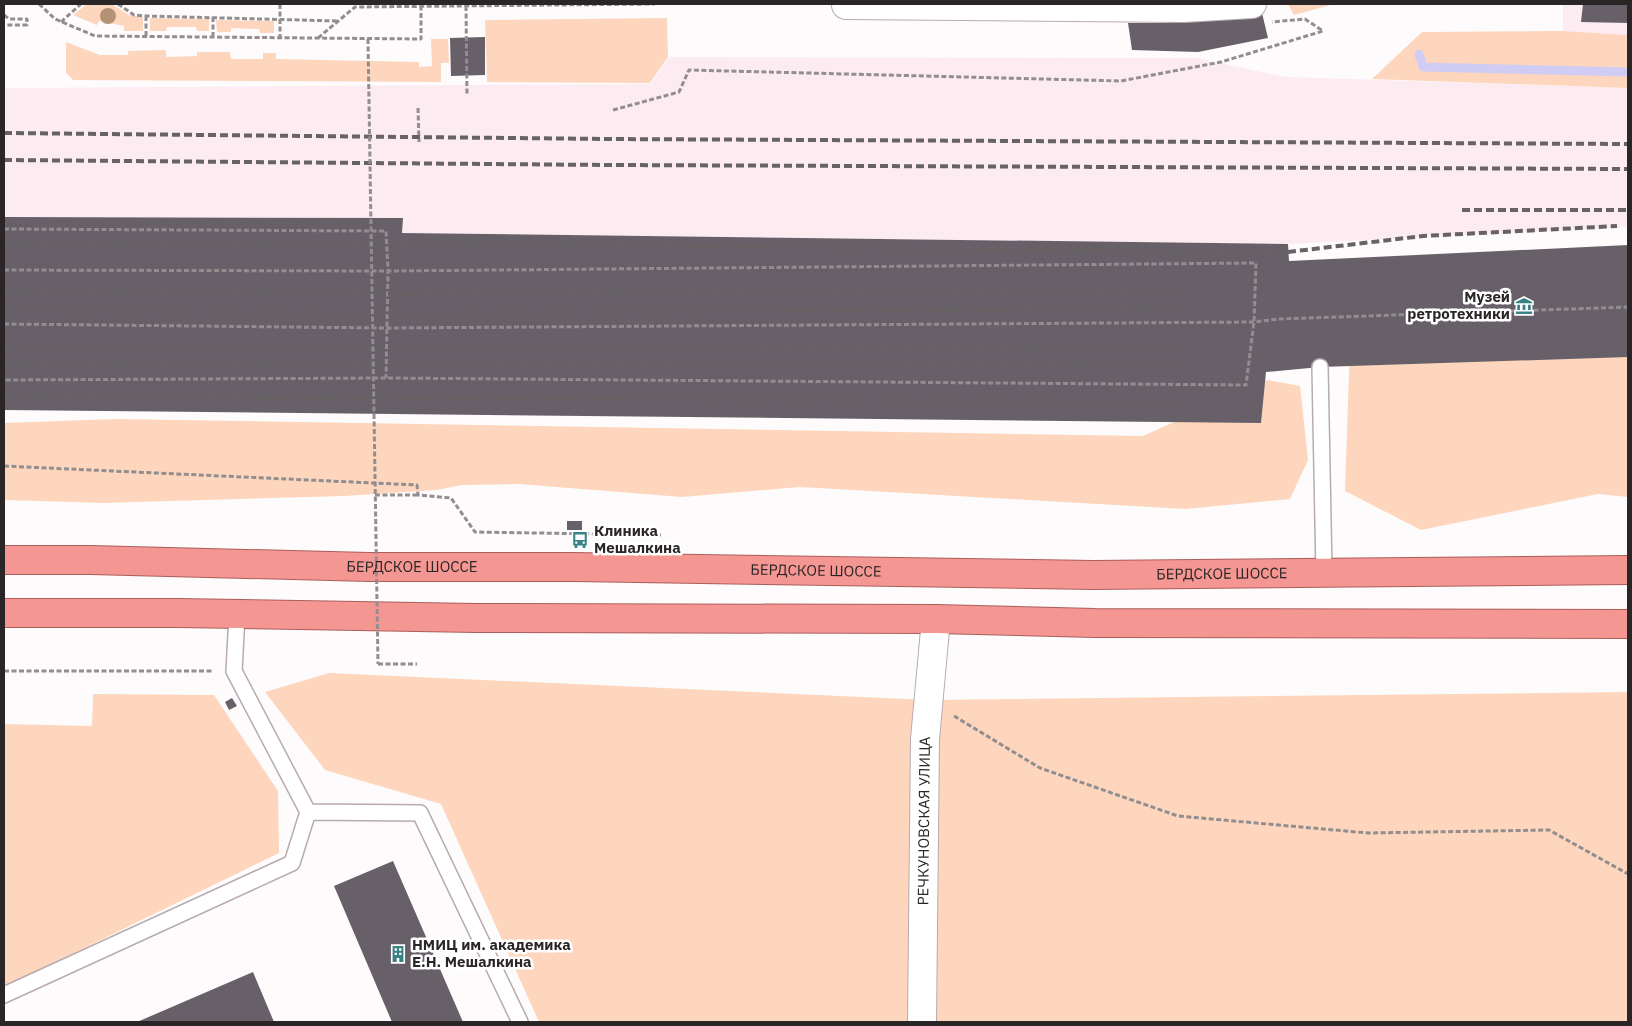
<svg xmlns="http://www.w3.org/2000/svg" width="1632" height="1026" viewBox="0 0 1632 1026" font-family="'IBM Plex Sans',sans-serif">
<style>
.built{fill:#fdebf2}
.green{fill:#fdd6bd}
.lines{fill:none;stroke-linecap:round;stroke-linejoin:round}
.stream{stroke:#d1ccf4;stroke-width:9}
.building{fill:#686069}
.service-casing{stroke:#b8abb0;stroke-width:18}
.minor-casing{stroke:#b8abb0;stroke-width:30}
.trunk-casing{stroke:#ac5e5b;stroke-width:30}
.path{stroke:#928e90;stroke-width:3;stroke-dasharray:5 2.5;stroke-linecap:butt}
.service{stroke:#fff;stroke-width:15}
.minor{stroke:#fff;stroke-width:28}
.trunk{stroke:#f49692;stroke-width:28}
.rail{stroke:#676365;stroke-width:4;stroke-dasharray:8 4;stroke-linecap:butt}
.path-bridge{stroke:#928e90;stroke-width:3;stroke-dasharray:5 2.5;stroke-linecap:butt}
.tree{fill:#b39276}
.labels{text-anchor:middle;stroke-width:5;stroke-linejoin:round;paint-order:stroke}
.poi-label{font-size:15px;font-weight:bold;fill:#2a2527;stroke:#fff;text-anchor:start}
.street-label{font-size:15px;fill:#2a2527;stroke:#fff}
</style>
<rect width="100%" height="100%" fill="#fefbfc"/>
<path class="built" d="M1563,4H1628V35L1563,31Z
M669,57L1197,58L1285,77L1628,88V227L1288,244L402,233L403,218L4,217V88L651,84Z"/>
<path class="green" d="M87,4H112L129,15L143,17V31H124V26L99,21L97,25L73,15Z
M1288,4H1334L1294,15Z
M150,18L209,19V31H197L196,27H167L166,31H150Z
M667,18L668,57L650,83L487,82L485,20Z
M216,20L274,21V33H260L259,29L231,28V32H217Z
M1563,31L1628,35V88L1372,79L1422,32Z
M431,39H448L449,63H441V82L73,80L66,73V42L100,55H128V51L166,50V57L197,56V52H230L231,59H263V53H276V59L419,62V67L432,66Z
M1628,341V497L1598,494L1421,530L1345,491L1350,343Z
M1268,380L1300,386L1308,460L1290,499L1185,509L800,487L682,497L519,484L462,485L436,490L344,496L103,503L4,500V423L115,419L1143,436Z
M329,673L928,700L1628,692V1022H539L441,804L325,770L265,692Z
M93,694L214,695L278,791L279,853L4,987V724L92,726Z"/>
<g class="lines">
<path class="stream" d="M1419,54L1423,67L1628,72"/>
</g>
<path class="building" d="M1583,4H1628V23L1581,22Z
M1262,13L1268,38L1198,52L1132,50L1128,23H1166L1225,15Z
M485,37V75L451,76L450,38Z
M4,217L403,218L402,233L1288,244L1289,261L1628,245V357L1320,367L1266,372L1261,423L4,410Z
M567,521H582V530H567Z
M232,698L237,706L229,710L225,702Z
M393,861L463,1022H392L334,886Z
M253,972L274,1022H137Z"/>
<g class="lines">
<g class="service-casing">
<path id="service" d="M1320,367L1324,573
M237,615L234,671L308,812L420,813L520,1022
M4,995L292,863L308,812"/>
</g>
<g class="minor-casing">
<g id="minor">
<path d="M846,5L1184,8L1252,4"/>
<path id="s1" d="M922,1022L925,739L936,619"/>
</g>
</g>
<g class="trunk-casing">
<g id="trunk">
<path id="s2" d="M4,560H90L369,567H574L1093,575L1628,570"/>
<path d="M4,613H178L476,618L936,619L1095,623L1628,624"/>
</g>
</g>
<path class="path" d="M39,4L55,19L95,36L421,39V6
M118,4L134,15L146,16L338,21
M280,4V39
M466,6L467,96
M4,15L9,19H27V25H4
M146,16V37
M213,17V37
M61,22L81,4
M318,38L355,7L655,4
M418,108L419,142
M613,110L679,92L689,70L1121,81L1221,62L1323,31L1305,19L1272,22
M4,229L386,231L388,271L386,378
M4,270L388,271L1256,263L1254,322L1246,385L386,378L4,380
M4,324L386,328L1254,322L1278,319L1628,307
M4,466L417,485L418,495L451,498L475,532L661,535
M375,495H418
M378,664H417
M4,671H213
M954,716L1040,768L1178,816L1368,833L1549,830L1628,874"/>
<use href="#service" class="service"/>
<use href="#minor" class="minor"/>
<use href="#trunk" class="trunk"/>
<path class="rail" d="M4,133L610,139L1628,144
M4,160L609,165L1628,169
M1462,210H1628
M4,246L387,243L1288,252L1423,236L1617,226
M4,291L387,294L1175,291
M4,311L387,313L1175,309
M4,347L1178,348
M4,366L387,363L1178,364
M4,397L1180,401"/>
<path class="path-bridge" d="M368,39L378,664"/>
</g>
<circle class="tree" cx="108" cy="16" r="8"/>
<defs>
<g id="museum-bare" transform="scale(1.35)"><path d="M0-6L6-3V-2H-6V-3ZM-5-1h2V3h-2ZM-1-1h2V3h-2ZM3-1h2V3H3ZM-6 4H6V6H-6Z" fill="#388184" stroke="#fff" stroke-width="2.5" paint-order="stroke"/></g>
<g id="bus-bare" transform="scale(1.35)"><path d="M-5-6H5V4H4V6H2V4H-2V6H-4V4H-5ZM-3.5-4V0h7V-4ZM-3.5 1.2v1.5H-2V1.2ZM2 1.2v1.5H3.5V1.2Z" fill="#388184" stroke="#fff" stroke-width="2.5" paint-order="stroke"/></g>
<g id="building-bare" transform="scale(1.35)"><path d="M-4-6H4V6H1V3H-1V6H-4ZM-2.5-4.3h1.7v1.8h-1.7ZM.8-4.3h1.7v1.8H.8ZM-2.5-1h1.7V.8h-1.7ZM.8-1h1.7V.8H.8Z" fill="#388184" stroke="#fff" stroke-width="2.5" paint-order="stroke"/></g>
</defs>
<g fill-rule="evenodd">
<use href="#museum-bare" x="1524" y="306"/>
<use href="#bus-bare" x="580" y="540"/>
<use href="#building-bare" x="398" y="954"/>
</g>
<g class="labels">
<g class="poi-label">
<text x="1510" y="302" text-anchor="end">Музей<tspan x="1510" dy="17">ретротехники</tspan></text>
<text x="594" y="536">Клиника<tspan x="594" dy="17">Мешалкина</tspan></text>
<text x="412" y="950">НМИЦ им. академика<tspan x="412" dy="17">Е.Н. Мешалкина</tspan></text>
</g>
<g class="street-label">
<text dy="5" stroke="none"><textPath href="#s2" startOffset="408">БЕРДСКОЕ ШОССЕ</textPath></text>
<text dy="5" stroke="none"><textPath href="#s2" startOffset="812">БЕРДСКОЕ ШОССЕ</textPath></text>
<text dy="5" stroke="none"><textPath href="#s2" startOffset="1218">БЕРДСКОЕ ШОССЕ</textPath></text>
<text dy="5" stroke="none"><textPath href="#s1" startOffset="201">РЕЧКУНОВСКАЯ УЛИЦА</textPath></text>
</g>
</g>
<rect width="1632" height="1026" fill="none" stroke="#2a2527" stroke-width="10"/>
</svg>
